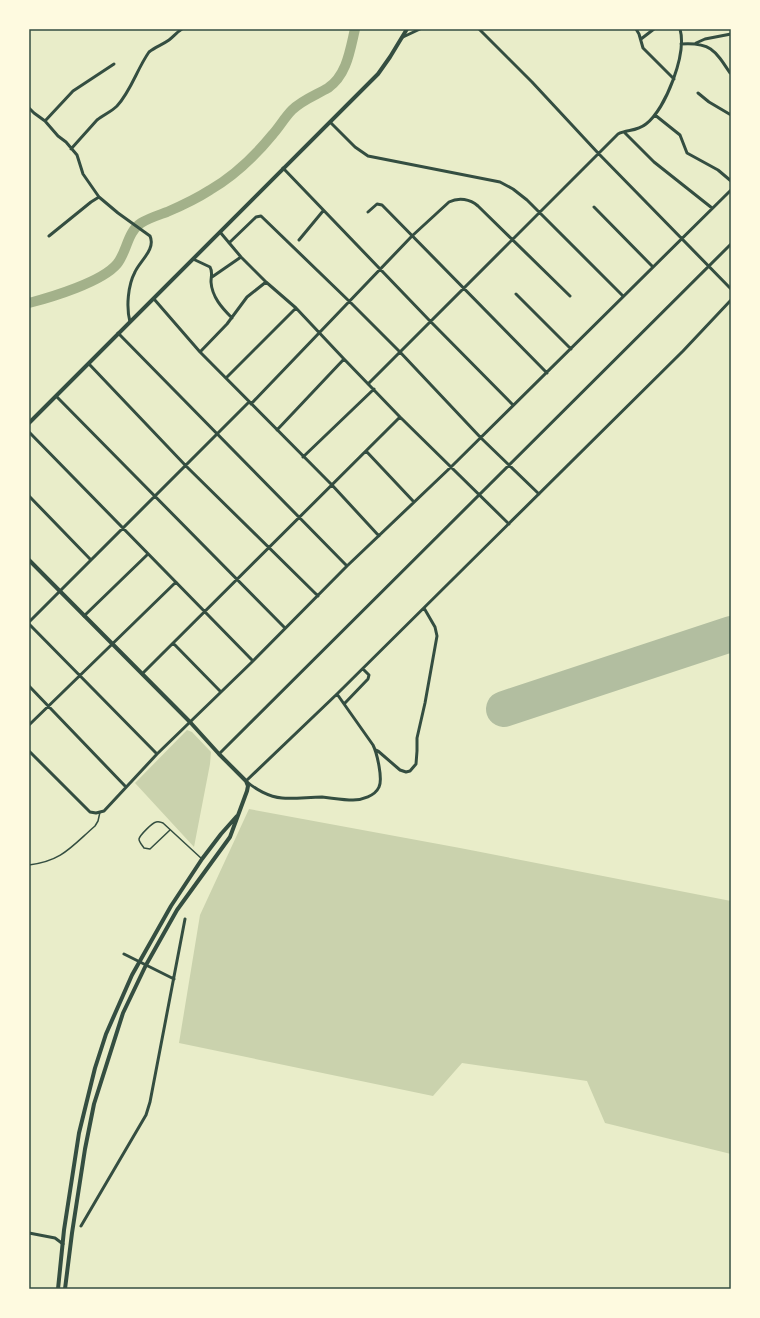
<svg xmlns="http://www.w3.org/2000/svg" width="760" height="1318" viewBox="0 0 760 1318" font-family="'Source Serif 4',serif">
<style>
.green{fill:#cad2ad}
.lines{fill:none;stroke-linecap:round;stroke-linejoin:round}
.river{stroke:#a3b18a;stroke-width:10}
.runway{stroke:#b2bea0;stroke-width:36}
.service{stroke:#344e41;stroke-width:1.5}
.minor{stroke:#344e41;stroke-width:3}
.secondary{stroke:#344e41;stroke-width:4}
.neatline{fill:none;stroke:#344e41;stroke-width:1.5}
</style>
<rect width="100%" height="100%" fill="#e9edc9"/>
<path class="green" d="M187,730L192,732L211,752L210,764L194,847L135,783Z
M249,809L460,848L731,901V1154L605,1123L587,1081L462,1063L433,1096L179,1043L200,915Z"/>
<g class="lines">
<path class="river" d="M29,303C52,297 102,282 117,264C127,252 127,232 141,223C149,218 159,215 167,212C181,206 196,199 210,190C234,176 255,156 273,134C280,126 285,117 292,110C302,100 316,95 328,88C347,75 350,50 355,29"/>
<path class="runway" d="M504,709L731,634"/>
<path class="service" d="M170,830L150,849L144,848C142,845 139,842 139,839C140,835 152,823 156,822C159,821 160,822 163,823L202,859
M29,865C62,861 71,847 95,826L98,821L100,812"/>
<path class="minor" d="M479,29L532,82L598,153L731,289
M636,29L639,34L643,48L674,79
M403,37L420,29
M641,39L654,29
M696,43L705,39L731,34
M681,44C710,42 715,50 730,73
M698,93L709,102L731,115
M29,108L34,113L45,121L58,136L66,142L77,155L83,174L99,197L118,213L150,236C156,249 140,261 135,272C128,285 126,307 130,322
M655,115L680,135L687,153L718,170L731,181
M45,121L73,91L114,64
M330,122L355,147L368,156L500,182L513,189L527,200L623,296
M624,132L654,162L712,208
M71,149L97,120C103,115 111,112 117,106C131,91 137,69 149,52C155,47 162,45 169,40C174,36 177,32 182,29
M283,168L430,321L513,405
M594,207L653,267
M368,212L377,204L382,205L547,373
M220,232L241,257L266,282L296,308L344,359L400,417L509,524
M49,236L91,202L99,197
M299,240L323,211
M229,243L256,217L261,216L349,301L400,352L481,438L539,494
M193,259L210,267C213,272 211,276 211,282C212,297 222,308 232,318
M212,277L241,257
M516,294L571,349
M154,299L200,352L332,485L379,536
M118,333L347,566
M200,352L227,324L247,297L266,282
M89,364L186,466L318,596
M226,378L296,308
M368,384L618,134C627,129 636,132 646,124C666,108 687,54 680,29
M56,396L285,628
M251,404L412,236L449,202C459,197 470,199 478,206L570,296
M277,430L344,359
M29,432L253,661
M366,451L414,502
M303,457L374,389
M29,496L91,560
M84,616L148,554
M29,622L249,402
M29,624L157,754
M173,643L221,692
M142,674L400,417
M29,686L126,787
M337,694L373,745C377,753 383,779 379,787C375,796 362,800 353,800C343,800 332,798 322,797C309,797 295,799 282,798C269,797 255,789 246,781L337,694L683,351L731,300
M345,703L368,679L369,675L363,669
M29,725L176,582
M376,750L378,751L400,770L406,772L410,771L416,764L417,751V738L425,703L437,636L435,627L424,608
M29,751L90,812L96,813L104,811L157,754L253,661L347,566L451,467L731,190
M219,754L731,244
M124,954L174,979
M81,1226L146,1115L150,1102L185,919
M29,1233L55,1238L63,1244"/>
<path class="secondary" d="M29,423L378,74L390,57L407,29
M29,560L190,722L219,754L246,781L248,786L247,791L230,837L177,910L146,965L123,1013L94,1104L85,1149L72,1233L65,1289
M58,1289L64,1230L79,1133L95,1068L106,1034L132,975L171,906L202,859L221,834L237,816"/>
</g>
<rect width="760" height="1318" fill="none" stroke="#fefae0" stroke-width="60"/>
<rect x="30" y="30" width="700" height="1258" class="neatline"/>
</svg>
